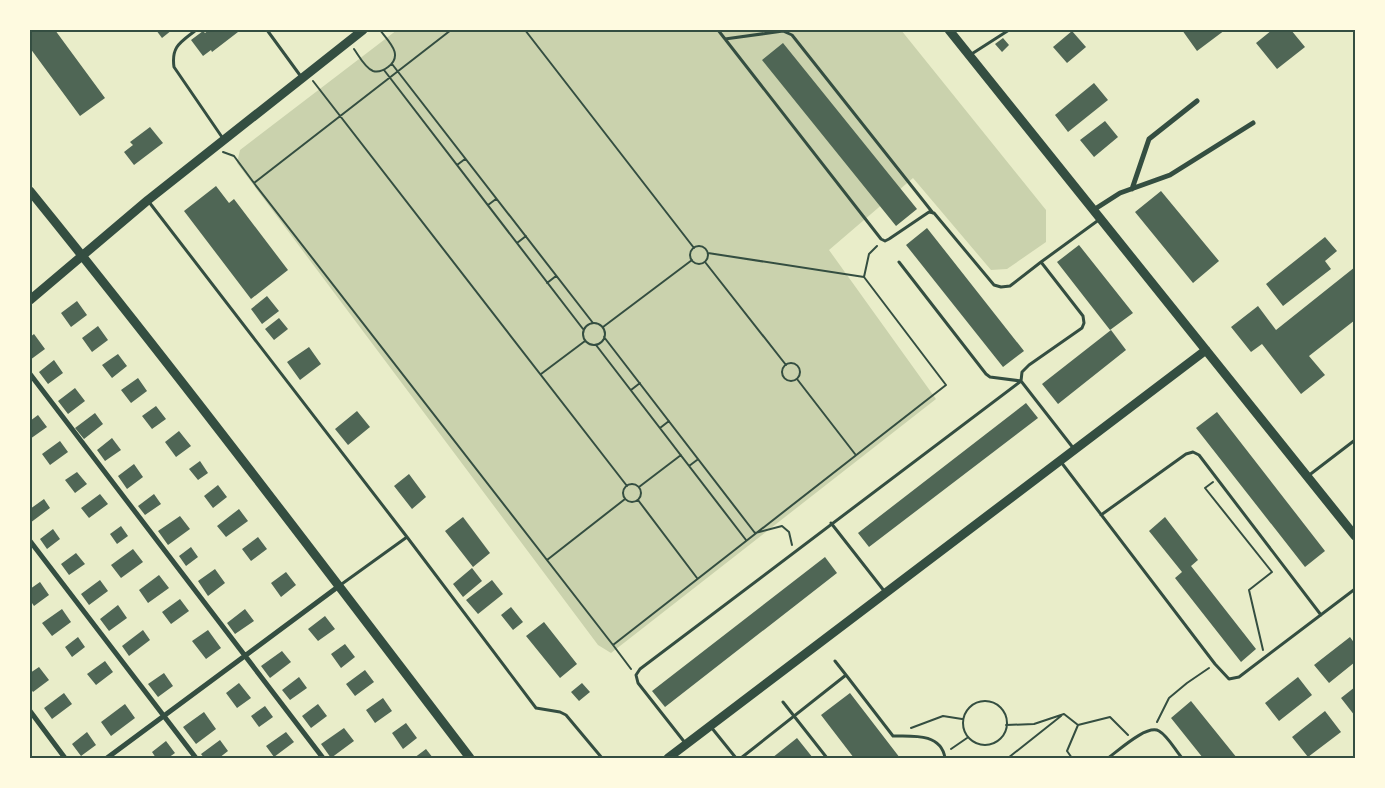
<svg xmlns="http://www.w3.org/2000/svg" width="1385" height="788" viewBox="0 0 1385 788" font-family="'Work Sans',sans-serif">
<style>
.green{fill:#cad2ad}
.building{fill:#4f6655}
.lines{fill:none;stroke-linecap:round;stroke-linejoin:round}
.path{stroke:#344e41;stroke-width:2}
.service{stroke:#344e41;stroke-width:3}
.minor{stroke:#344e41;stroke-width:5}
.tertiary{stroke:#344e41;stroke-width:9}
.neatline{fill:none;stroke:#344e41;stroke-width:2}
</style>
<rect width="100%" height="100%" fill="#e9edc9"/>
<path class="green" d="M397,30H901L1046,210V242L1007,269L991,270L913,178L829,250L936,399L611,653L598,645L237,163L240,150Z"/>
<path class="building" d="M30,30H55L105,98L80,116L30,48Z
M156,30H172L162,38Z
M209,30H237L238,32L212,52L211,50L203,56L191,40L203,31L205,33Z
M1182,30H1225L1197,51Z
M1272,30H1291L1305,47L1277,69L1256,43Z
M1072,31L1086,47L1067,63L1053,47Z
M1003,38L1009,45L1002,52L995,44Z
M783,43L917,209L896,226L762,60Z
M1094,83L1108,100L1068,132L1055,115Z
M1105,121L1118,137L1094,157L1080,140Z
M150,127L163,143L134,165L124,152L133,145L130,142Z
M216,186L229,203L234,199L288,270L251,299L184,211Z
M1161,191L1219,261L1193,283L1135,212Z
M927,228L1024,351L1003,367L906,245Z
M1325,237L1337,251L1325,261L1331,269L1283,306L1266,284Z
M1079,245L1133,313L1110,330L1057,262Z
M1355,267V320L1309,356L1325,375L1301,394L1262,344L1251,352L1231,327L1258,306L1276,330Z
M267,296L279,311L262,324L251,309Z
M77,301L87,315L71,327L61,313Z
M279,318L288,329L274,340L265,329Z
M98,326L108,340L92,352L82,338Z
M1111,330L1126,350L1058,404L1042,384Z
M34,334L45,349L30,360V337Z
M309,347L321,364L300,380L287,362Z
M118,354L127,366L112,378L102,365Z
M54,360L63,373L48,384L39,372Z
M138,378L147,391L131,403L121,390Z
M75,388L85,401L68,414L58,401Z
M1026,403L1038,418L869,547L858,533Z
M156,406L166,419L152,429L142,416Z
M357,411L370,427L348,445L335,429Z
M1217,412L1325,551L1305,567L1196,428Z
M95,413L103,424L84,439L75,428Z
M38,415L47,427L30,439V421Z
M179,431L191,446L176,457L165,442Z
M112,438L121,450L105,461L97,450Z
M60,441L68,452L50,465L42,454Z
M200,461L208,473L198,480L189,469Z
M134,464L143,477L127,489L118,476Z
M77,472L87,484L75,493L65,480Z
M409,474L426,497L412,509L394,486Z
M218,485L227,497L213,508L204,496Z
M100,494L108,504L89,518L81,508Z
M154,494L161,504L145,515L138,506Z
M44,499L50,508L30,523V509Z
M239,509L248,521L226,537L217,526Z
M180,516L190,529L168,545L158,531Z
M463,517L490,553L473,567L445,531Z
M1165,517L1198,560L1191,566L1256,649L1241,662L1175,578L1182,572L1149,531Z
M121,526L128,536L117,544L110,534Z
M53,529L60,539L47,549L40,539Z
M258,537L267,549L251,561L242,549Z
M191,547L198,557L186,566L179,556Z
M133,549L143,562L121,578L111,565Z
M76,553L85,564L69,575L61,564Z
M825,557L837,573L665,707L652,691Z
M472,568L482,581L463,597L453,584Z
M215,569L225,583L208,596L198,581Z
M286,572L296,585L281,597L271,583Z
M159,575L169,588L148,603L139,590Z
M100,580L108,591L89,605L81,594Z
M492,580L503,594L478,614L466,600Z
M40,582L49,595L34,606L30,600V589Z
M180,599L189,611L171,624L162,612Z
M118,605L127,618L109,631L100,619Z
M511,607L523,622L513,630L501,615Z
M62,609L71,622L52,636L42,623Z
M245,609L254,621L235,634L227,623Z
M325,616L335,629L318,641L308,629Z
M544,622L577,664L560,678L526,636Z
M143,630L150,640L129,656L122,646Z
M208,630L221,648L206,659L192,641Z
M78,637L85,647L72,657L65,647Z
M1350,637L1355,644V662L1329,683L1314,665Z
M345,644L355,657L341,668L331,654Z
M282,651L291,662L270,678L261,666Z
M105,661L113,672L96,685L87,674Z
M39,667L49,680L33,692L30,688V673Z
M365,670L374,682L355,696L346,684Z
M164,673L173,686L158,697L148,684Z
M299,677L307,688L290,700L282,690Z
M1298,677L1312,695L1279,721L1265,703Z
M239,683L251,698L237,708L226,693Z
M582,683L590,692L579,701L571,692Z
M1355,687V716L1341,698Z
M64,693L72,704L52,719L44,708Z
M850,693L900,758H854L821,715Z
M383,698L392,711L375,723L366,710Z
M1191,701L1237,758H1203L1171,718Z
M125,704L135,718L111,736L101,722Z
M318,704L327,716L311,728L302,716Z
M265,706L273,717L259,727L251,716Z
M1325,711L1341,732L1308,757L1292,737Z
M204,712L216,729L196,744L183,727Z
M406,723L417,738L403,749L392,733Z
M344,728L354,741L331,758L321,744Z
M87,732L96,745L81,756L72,744Z
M286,732L294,742L274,757L266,746Z
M797,738L813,758H772Z
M220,740L228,751L219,758H204L201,754Z
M166,741L175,753L168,758H156L152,752Z
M426,749L433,758H414Z"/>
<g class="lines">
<path class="path" d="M451,30L254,183L613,645L946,385L864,277L708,253
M525,30L694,248
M354,49C359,56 365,68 373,71C379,73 384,70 388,67C404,55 389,42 380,30
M392,64L593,323
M384,70L583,329
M313,81L627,486
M223,152L234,156L254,183
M457,165L465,159
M488,205L496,199
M517,243L526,236
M690 255a9 9 0 1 1 18 0a9 9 0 1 1-18 0Z
M705,262L786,365
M864,277L869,254L877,246
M547,283L556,276
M583 334a11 11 0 1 1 22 0a11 11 0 1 1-22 0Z
M603,327L692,260
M604,337L755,533L782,526L789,532L792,545
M596,345L746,540
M782 372a9 9 0 1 1 18 0a9 9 0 1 1-18 0Z
M541,374L585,341
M797,379L855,454
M631,390L640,383
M660,428L669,421
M689,466L697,460
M1213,482L1205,488L1272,572L1249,590L1263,650
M623 493a9 9 0 1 1 18 0a9 9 0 1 1-18 0Z
M639,487L681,455
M638,500L697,578
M547,560L625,499
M613,645L631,669
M963 723a22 22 0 1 1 44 0a22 22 0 1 1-44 0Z
M1157,722L1169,698L1187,683L1209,668
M1006,725L1034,724L1064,714L1078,725L1067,751L1072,758
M1078,725L1110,717L1128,735
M911,728L943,716L962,719
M951,749L967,738
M1008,758L1061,716"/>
<path class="service" d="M196,30C181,42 171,46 174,67L224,140
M267,30L302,78
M718,30L881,239L885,241L889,239L929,212L934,213L994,285L1001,287L1010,286L1041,262
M725,39L783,31L792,35L933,213
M970,55L1009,30
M149,202L407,537L536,708L560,712L566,715L602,758
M899,262L986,374L990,377L1021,381L1022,372L1029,365L1082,328L1084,323L1083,316L1041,262L1100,219
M1061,462L1215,664L1229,679L1239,677L1355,589
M1308,476L1355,440
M1101,515L1186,454L1193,452L1199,455L1321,615
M831,523L885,592
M339,586L407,537
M835,661L846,675
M783,702L827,758
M711,727L736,758
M686,744L638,683L636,675L640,669L1021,381L1074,449
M741,758L846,675L893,736C913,736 941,733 945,758
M1108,758C1118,751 1147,724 1159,731C1168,736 1175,750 1182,758"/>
<path class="minor" d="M1132,189L1149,139L1197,101
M1095,209L1120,193L1170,175L1253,123
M30,374L323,758
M30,541L196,758
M30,711L65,758
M107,758L339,586"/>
<path class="tertiary" d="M949,30L1355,536
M30,191C181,377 325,568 470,758
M30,300L148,200L363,30
M668,758L1206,350"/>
</g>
<rect width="1385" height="788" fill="none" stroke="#fefae0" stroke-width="62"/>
<rect x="31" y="31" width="1323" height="726" class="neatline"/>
</svg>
